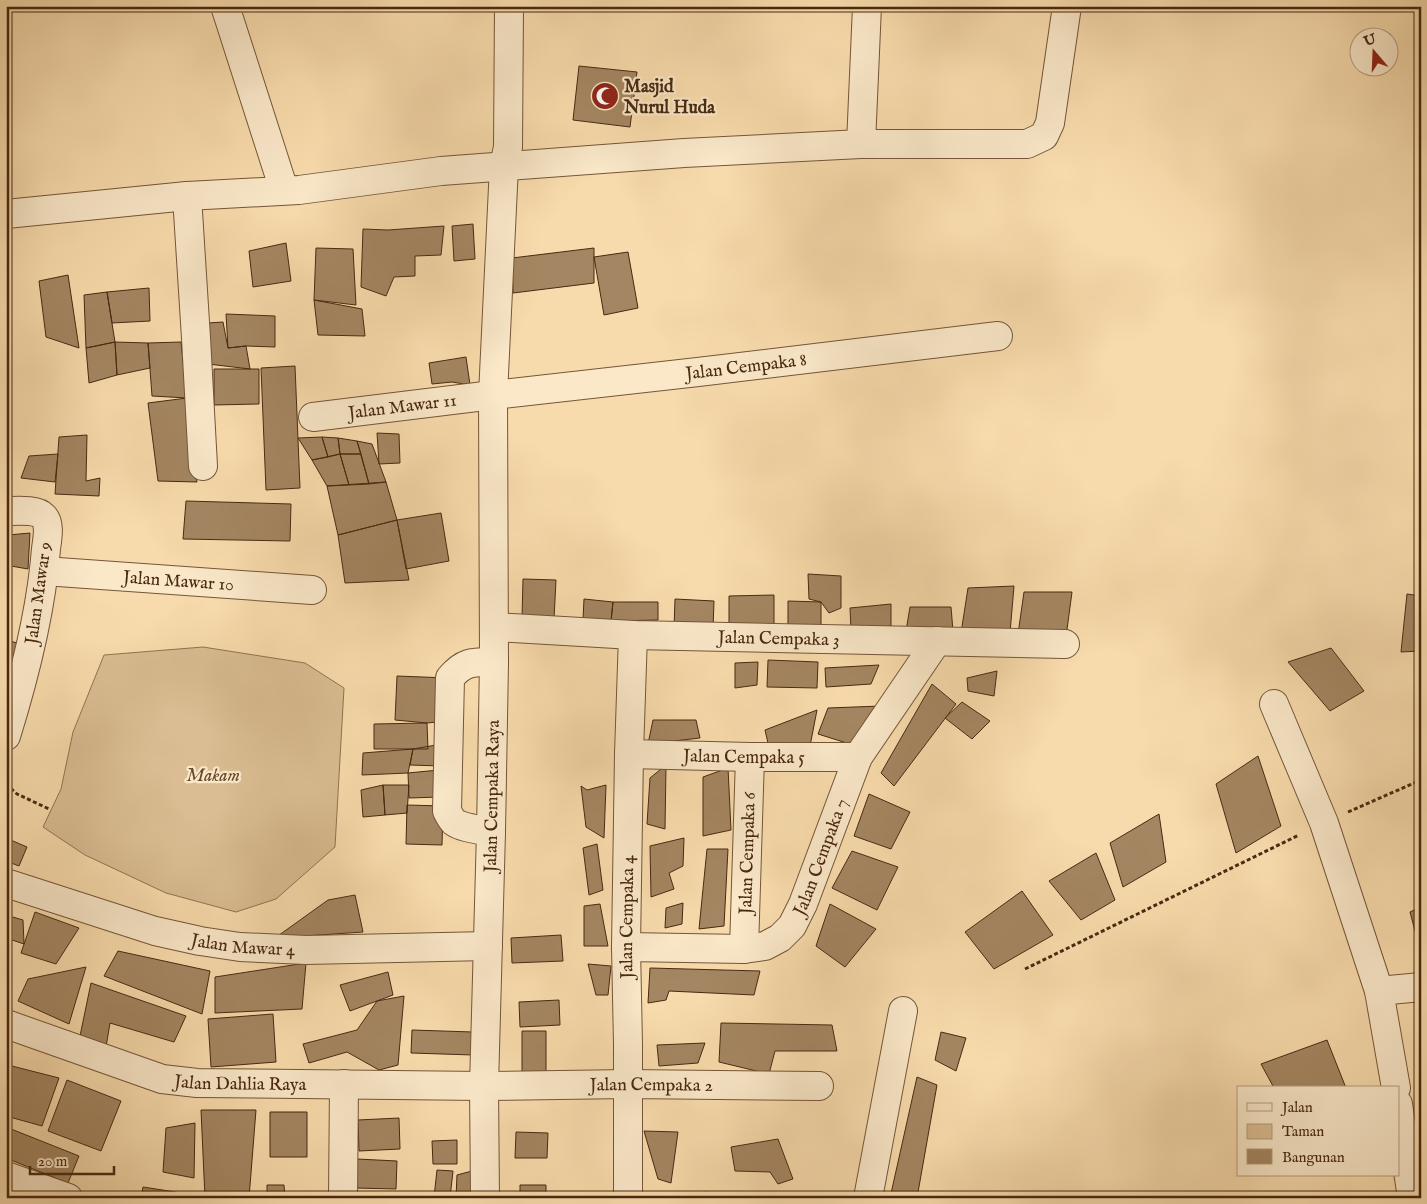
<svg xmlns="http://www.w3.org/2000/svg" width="1427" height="1204" viewBox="0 0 1427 1204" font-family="'IM FELL English',serif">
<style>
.green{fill:#dabd92;stroke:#917352}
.building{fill:#a48662;stroke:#482911}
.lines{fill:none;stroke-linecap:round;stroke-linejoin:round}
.minor-casing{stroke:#745638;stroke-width:30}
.path{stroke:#482911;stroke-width:3;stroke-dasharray:4 2.5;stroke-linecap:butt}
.minor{stroke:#fae8c9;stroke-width:28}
.labels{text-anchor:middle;stroke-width:4.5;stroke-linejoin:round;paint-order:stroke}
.poi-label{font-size:18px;font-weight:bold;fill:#482911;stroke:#fae8c9;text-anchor:start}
.street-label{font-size:18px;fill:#482911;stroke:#fae8c9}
.park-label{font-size:18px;font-style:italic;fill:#65472b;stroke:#fae8c9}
</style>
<rect width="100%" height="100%" fill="#f8dbac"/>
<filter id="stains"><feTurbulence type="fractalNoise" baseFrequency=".004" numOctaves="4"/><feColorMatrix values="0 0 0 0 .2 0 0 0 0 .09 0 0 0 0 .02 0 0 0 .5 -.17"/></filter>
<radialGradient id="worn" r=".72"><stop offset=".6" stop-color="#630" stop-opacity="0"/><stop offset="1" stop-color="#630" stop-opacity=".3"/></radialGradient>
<path class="green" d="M203,647L305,663L344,688L335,847L276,899L236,912L166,893L85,855L43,827L61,789L73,732L104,655Z"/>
<path class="building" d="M579,66L637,72L630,127L573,120Z
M473,224L475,259L454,261L452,226Z
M444,226L441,255L415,256V276L394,277L386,296L361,287L363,229L388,230Z
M286,243L291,281L253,287L249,251Z
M316,248L353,249L356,305L314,300Z
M594,248V283L513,293L512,258Z
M628,252L638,308L604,315L594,257Z
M68,275L79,348L46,337L39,281Z
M149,288L150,321L112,323L107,292Z
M107,292L115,342L86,348L84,295Z
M314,300L362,309L365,336L318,335Z
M226,314L275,316V347L246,346L228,348Z
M223,322L228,348L246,346L250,369L208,364V323Z
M115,342L148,343L150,368L117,375Z
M115,342L117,375L89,383L86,348Z
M181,342L187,398L152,396L148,343Z
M466,357L470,385L452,382L432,384L429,363Z
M295,366L300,488L266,490L261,368Z
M214,369H259V404L214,405Z
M187,398L197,482L158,481L148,403Z
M377,433L399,434L400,463L379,464Z
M87,435L86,481L100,478L99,496L55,494L59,437Z
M322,437L338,438L340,454L328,457Z
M322,437L328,457L312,460L298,438Z
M338,438L357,441L361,454H340Z
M357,441L372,444L386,482L369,484Z
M58,454L55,482L21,478L29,456Z
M340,454L349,485L327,486L312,460Z
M340,454H361L369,484L349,485Z
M386,482L397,520L338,535L327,486Z
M186,501L291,504L290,541L183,539Z
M441,513L449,561L406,569L397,520Z
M397,520L409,580L345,583L338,535Z
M30,533L28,569L11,566L8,535Z
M808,574L841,576V608L829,613L821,602L809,599Z
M523,579L556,580L554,619L522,618Z
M1014,586L1010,633H961L968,588Z
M1024,592H1072L1066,637L1018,634Z
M1407,594L1421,596V651L1401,652Z
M774,595V624L729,625V596Z
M584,599L613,602L611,621L583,619Z
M675,599L714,601L713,629L674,628Z
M788,601L821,602V626H788Z
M613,602H658V620L611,621Z
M891,604V626L851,630L850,608Z
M910,607H951L953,631H906Z
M6,640L21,644L17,664L6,662Z
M1331,648L1364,691L1330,711L1288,662Z
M768,660L818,662L817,688L767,687Z
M758,662L757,685L735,688V663Z
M879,665L871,684L826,687L825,668Z
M6,668L17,670L13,682H6Z
M997,671L994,696L968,691L967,678Z
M397,676L448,678L447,721L427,723L395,720Z
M932,684L956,704L894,786L881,773Z
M962,702L990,721L972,739L945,718Z
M881,706L853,745L818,734L828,708Z
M817,710L810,746L768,743L765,730Z
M653,720H696L700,738L648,744Z
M427,723L428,749H374V724Z
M442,744L441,766L410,765L413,749Z
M413,749L408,773L362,775L363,753Z
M1258,756L1281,826L1236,853L1216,784Z
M666,765L665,829L647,824L650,778Z
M728,768L731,830L703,836V777Z
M439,770L440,797L409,798L408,773Z
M383,785H409L407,813L385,815Z
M383,785L385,815L363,817L361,790Z
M606,785L604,838L586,827L581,786L587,790Z
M869,794L910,812L891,849L854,836Z
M407,805L443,806L442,845L406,844Z
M1159,814L1166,862L1123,887L1110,843Z
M6,838L27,847L19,866L6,861Z
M684,838L683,866L669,873L674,889L651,897L650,846Z
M597,844L603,890L589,895L583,848Z
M707,849H728L724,926L699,929Z
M852,851L898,867L877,910L832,888Z
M1096,853L1115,900L1081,920L1049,881Z
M1022,891L1053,935L994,969L965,932Z
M355,895L363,932L275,938L328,900Z
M683,903L682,924L665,928L666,908Z
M600,904L608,946H584V906Z
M830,904L876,929L845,967L816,946Z
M1421,907V954L1410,912Z
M35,912L79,928L56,964L21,953Z
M6,915L23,920L24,944L6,938Z
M561,935L563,961L512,963L511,938Z
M118,951L210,971L202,1014L104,976Z
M306,963L302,1009L215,1013V977Z
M588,964L611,966L608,995H596Z
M86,967L69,1024L18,1001L28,979Z
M650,968L760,971L754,995L669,991L666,1000L648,1003Z
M388,972L393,995L350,1011L340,985Z
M91,983L186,1016L174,1042L110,1023L106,1047L80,1036Z
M404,996L398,1065L379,1070L347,1052L309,1063L303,1044L357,1030L377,1001Z
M559,1000L560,1025L520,1027L519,1002Z
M273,1014L276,1062L211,1067L208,1019Z
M721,1023L832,1025L837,1051H775L769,1074L719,1062Z
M412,1030L473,1032V1055L411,1053Z
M522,1031H546V1077H522Z
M941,1032L966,1038L956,1071L935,1060Z
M1327,1040L1346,1088H1274L1261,1064Z
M705,1043L698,1063L659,1066L657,1045Z
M8,1065L59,1078L42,1126L6,1116V1073Z
M917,1077L937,1085L917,1198H890Z
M67,1080L121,1101L101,1151L48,1131Z
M201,1110H256L249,1198H205Z
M270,1112H307V1157H270Z
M399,1118L400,1149L359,1151L358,1120Z
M195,1123L194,1178L163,1172L166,1128Z
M6,1127L79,1156L68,1183L6,1158Z
M644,1131L678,1132L671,1183L658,1179Z
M516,1132L548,1133L547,1158H515Z
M778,1139L793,1179L778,1184L770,1172L735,1171L731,1147Z
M457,1140V1164H433L432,1141Z
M357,1159L397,1161L396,1189L355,1188Z
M437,1170L453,1171L450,1198L434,1197Z
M472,1171L470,1198H456L457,1175Z
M267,1185H284L285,1198H267Z
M520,1185H546V1198H520Z
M143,1187L201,1196V1198H141Z
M707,1192V1198H678Z
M401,1194L402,1198H358V1196Z
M763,1195V1198H717L716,1196L720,1197Z"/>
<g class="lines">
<g class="minor-casing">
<g id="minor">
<path d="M225,6L284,190"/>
<path d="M861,144L867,6"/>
<path d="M187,196L196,338L203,466"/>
<path d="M6,214L187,196L299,190L441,171L684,153L861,144H1027L1044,136L1050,123L1067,6"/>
<path id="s1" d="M313,417L493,395L698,372L998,336"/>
<path d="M6,511C16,511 37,509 43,516C51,523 47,540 46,549C41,613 25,675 6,736"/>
<path id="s2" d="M44,571L312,590"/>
<path id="s3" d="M494,627L633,635L1065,644"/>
<path d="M1274,704L1324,823L1379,991L1396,1088"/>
<path id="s4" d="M629,754L750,757H858"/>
<path d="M491,832C482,830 462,828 454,822C451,819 449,815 447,811L450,678C464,661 473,662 494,662"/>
<path id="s5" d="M6,883L155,931L200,941L240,947L306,950L488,946"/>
<path id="s6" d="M626,947L744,949L765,946L780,938L792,926L803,904L858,757L937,641"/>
<path id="s7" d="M744,949L750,757"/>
<path d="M1379,991L1421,987"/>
<path id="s8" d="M6,1024L162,1079L197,1083L484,1086L628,1084L819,1086"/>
<path d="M1398,1104L1412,1198"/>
<path d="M6,1176L68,1198"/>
<path d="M343,1198L344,1084"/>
<path id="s9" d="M485,1198L484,1086L491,832L494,662L493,395L504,166L508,147L509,6"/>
<path id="s10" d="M628,1198V1045L626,947L629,754L633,635"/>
<path d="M868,1198L903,1011"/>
</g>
</g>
<path class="path" d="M6,784L17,794L49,809
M1348,812L1421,780
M1025,969L1299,835"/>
<use href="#minor" class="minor"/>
</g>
<defs>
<g id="mosque-disc" transform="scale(1.4375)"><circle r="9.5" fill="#8f2418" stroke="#fae8c9"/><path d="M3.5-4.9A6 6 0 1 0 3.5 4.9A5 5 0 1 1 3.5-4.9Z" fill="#fff"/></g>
</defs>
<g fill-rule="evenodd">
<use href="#mosque-disc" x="605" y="96"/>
</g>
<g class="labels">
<g class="poi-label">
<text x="624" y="92">Masjid<tspan x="624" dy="21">Nurul Huda</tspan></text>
</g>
<g class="street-label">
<text dy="6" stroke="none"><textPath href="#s1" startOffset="436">Jalan Cempaka 8</textPath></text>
<text dy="6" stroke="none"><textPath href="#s1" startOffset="90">Jalan Mawar 11</textPath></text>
<text dy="6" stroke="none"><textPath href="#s2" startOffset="135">Jalan Mawar 10</textPath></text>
<text transform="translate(38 593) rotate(-82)" y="6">Jalan Mawar 9</text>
<text dy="6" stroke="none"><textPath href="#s3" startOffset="285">Jalan Cempaka 3</textPath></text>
<text dy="6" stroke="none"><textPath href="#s4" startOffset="115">Jalan Cempaka 5</textPath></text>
<text dy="6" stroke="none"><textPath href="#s9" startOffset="402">Jalan Cempaka Raya</textPath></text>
<text dy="6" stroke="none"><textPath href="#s7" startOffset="96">Jalan Cempaka 6</textPath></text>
<text dy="6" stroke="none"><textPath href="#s6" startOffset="248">Jalan Cempaka 7</textPath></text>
<text dy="6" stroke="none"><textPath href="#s10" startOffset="281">Jalan Cempaka 4</textPath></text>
<text dy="6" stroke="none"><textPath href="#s5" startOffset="246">Jalan Mawar 4</textPath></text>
<text dy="6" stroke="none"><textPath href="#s8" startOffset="244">Jalan Dahlia Raya</textPath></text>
<text dy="6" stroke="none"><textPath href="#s8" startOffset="655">Jalan Cempaka 2</textPath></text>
</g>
<g class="park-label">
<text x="213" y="781">Makam</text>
</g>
</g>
<rect width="1427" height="1204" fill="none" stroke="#f8dbac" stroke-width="25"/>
<rect x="8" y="8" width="1412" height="1189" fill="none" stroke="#482911" stroke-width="2.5"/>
<rect x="12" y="12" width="1402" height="1179" fill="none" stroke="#482911"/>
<rect x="1237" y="1086" width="162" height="90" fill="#fae8c9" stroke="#b39c7f"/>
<rect x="1247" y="1103" width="25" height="8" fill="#fae8c9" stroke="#b39c7f"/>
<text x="1282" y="1112" font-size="15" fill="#482911">Jalan</text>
<rect x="1247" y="1124" width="25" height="15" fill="#dabd92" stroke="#b39c7f"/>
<text x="1282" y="1136" font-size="15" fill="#482911">Taman</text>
<rect x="1247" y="1149" width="25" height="15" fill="#a48662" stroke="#b39c7f"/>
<text x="1282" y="1162" font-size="15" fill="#482911">Bangunan</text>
<g transform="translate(1374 52) rotate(341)"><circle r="24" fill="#fae8c9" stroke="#b39c7f"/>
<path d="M0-4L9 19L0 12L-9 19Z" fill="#8f2418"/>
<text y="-8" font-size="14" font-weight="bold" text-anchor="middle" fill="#482911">U</text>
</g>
<path d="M30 1166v8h84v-8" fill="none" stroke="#482911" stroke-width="2.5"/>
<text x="38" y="1166" font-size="15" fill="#482911" stroke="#fae8c9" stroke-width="4" paint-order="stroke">20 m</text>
<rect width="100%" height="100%" filter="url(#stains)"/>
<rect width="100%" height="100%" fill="url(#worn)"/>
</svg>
